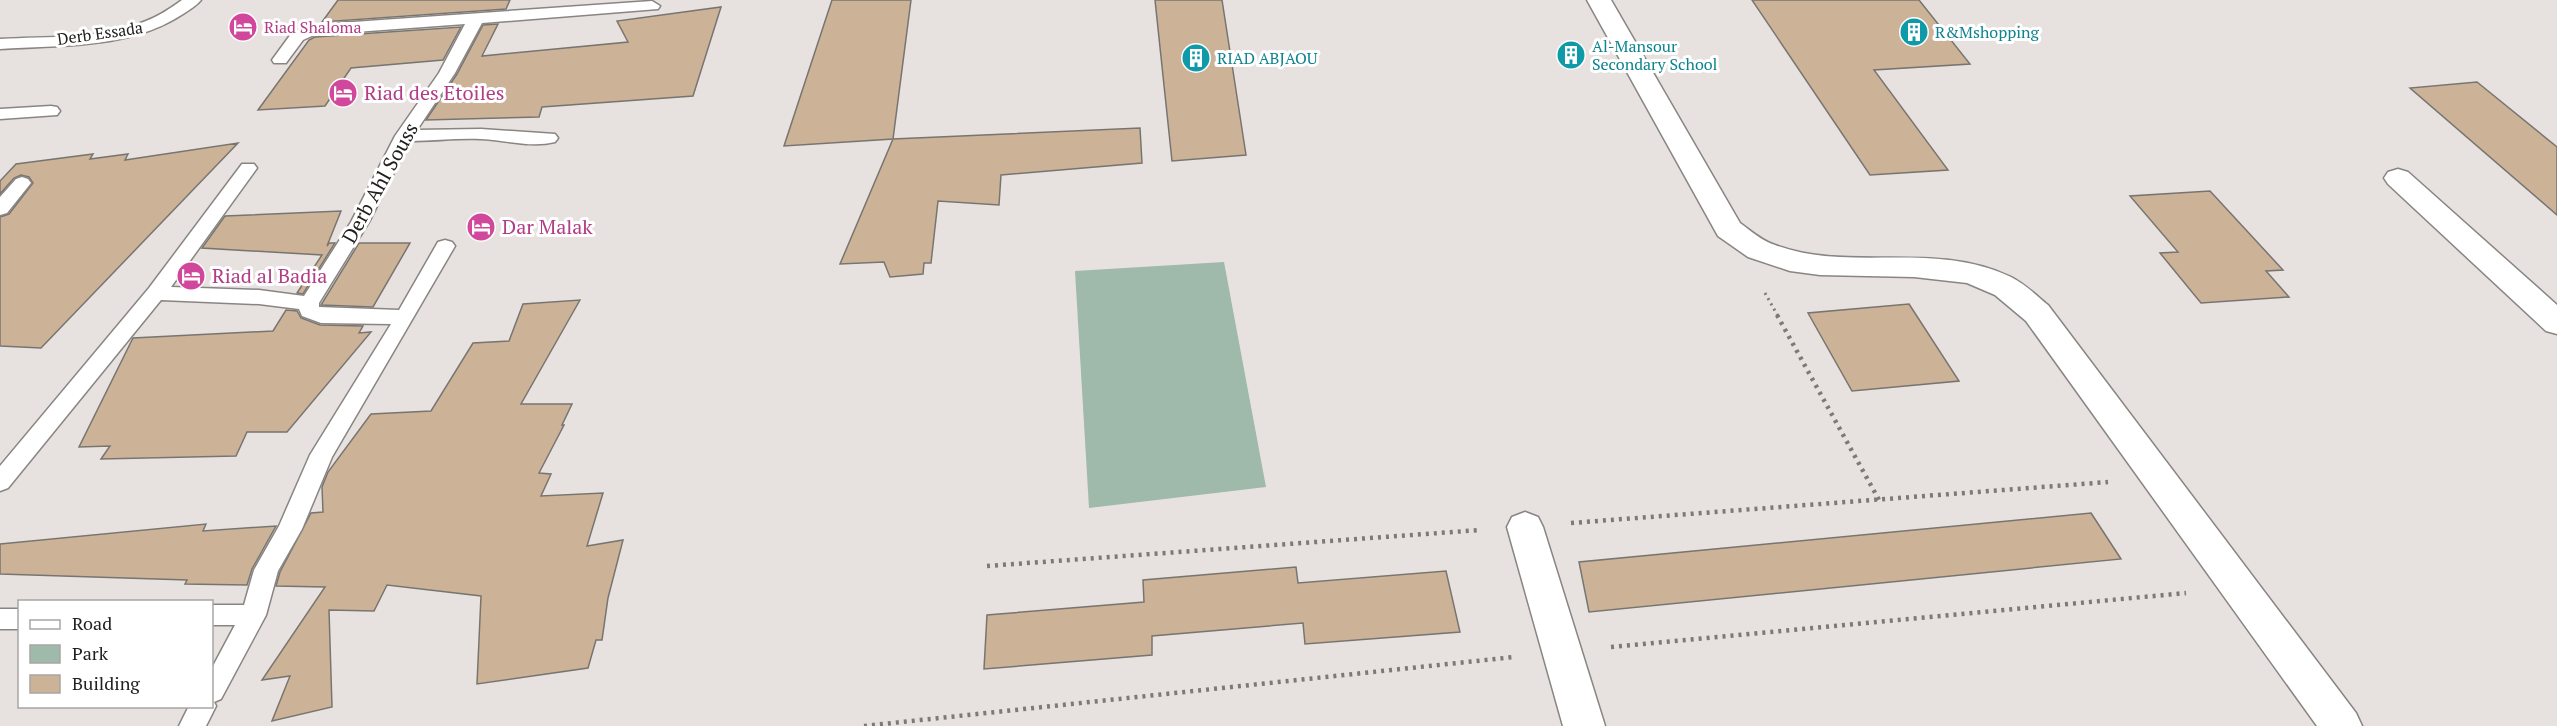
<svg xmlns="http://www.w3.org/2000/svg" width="2557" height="726" viewBox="0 0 2557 726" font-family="'PT Serif',serif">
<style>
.green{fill:#9fb9aa}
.building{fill:#ccb398;stroke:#787571;stroke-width:1.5}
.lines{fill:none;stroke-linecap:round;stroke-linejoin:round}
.service-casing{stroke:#898582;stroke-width:3}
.minor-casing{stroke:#898582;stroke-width:3}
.path-far1{stroke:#7c7977;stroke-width:3;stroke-dasharray:2 4;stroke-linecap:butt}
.path{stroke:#7c7977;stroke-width:4.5;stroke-dasharray:3 5;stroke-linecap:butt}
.service{fill:#fff;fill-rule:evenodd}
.minor{fill:#fff;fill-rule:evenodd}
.labels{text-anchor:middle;stroke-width:6;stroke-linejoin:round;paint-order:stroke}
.far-hotel-label{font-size:16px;fill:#b23c85;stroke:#fff;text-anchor:start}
.far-culture-label{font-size:16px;fill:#0d838f;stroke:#fff;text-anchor:start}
.far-street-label{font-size:16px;fill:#22201f;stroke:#fff}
.hotel-label{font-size:20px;fill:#b23c85;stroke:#fff;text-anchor:start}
.street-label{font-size:20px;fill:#22201f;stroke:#fff}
</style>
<rect width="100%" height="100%" fill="#e7e2df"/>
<path class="green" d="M1224,262L1266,487L1089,508L1075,271Z"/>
<path class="building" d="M338,0H510L506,9L322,22Z
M832,0H911L893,139L784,146Z
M1155,0H1222L1246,155L1172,161Z
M1752,0H1919L1970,64L1874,70L1948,170L1870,175Z
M721,7L693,96L542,107L539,117L426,120L457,74L483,25L498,24L482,56L628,42L617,21Z
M461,27L443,60L351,68L325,106L258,110L309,40L315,37Z
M2477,82L2557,147V215L2410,88Z
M1140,128L1142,163L1001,175L999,205L938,201L931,263H924L923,274L890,277L884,262L840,264L893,139Z
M238,143L41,348L0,346V217L9,214L33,183L29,177L21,175L14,178L0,194V181L16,164L93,154L90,159L128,154L125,160Z
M2210,191L2283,270L2266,271L2289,297L2201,303L2160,253L2178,252L2130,196Z
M341,211L327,246L329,243H335L303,294L297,293L322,255L202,248L225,216Z
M359,243H410L373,307L321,305Z
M580,300L521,404H572L562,425H564L539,473L551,474L541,496L603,493L587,546L623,540L608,598L602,640H596L588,668L477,684L481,596L387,585L374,611L329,610L332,707L272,721L290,676L262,680L325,587L276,586L280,572L311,513L323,512L322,487L328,472L371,414L431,411L473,343L509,341L523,304Z
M1909,304L1959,381L1852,391L1808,313Z
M286,310L297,311L301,318L320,325L363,326L359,333L371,332L287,432H247L236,456L101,459L110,446L79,447L133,338L273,331Z
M2091,513L2121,559L1589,612L1579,562Z
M206,524L203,531L276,526L252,569L247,585L185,584L187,580L0,574V544Z
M1296,567L1298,583L1446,571L1460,632L1305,644L1303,623L1152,636V655L984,669L987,615L1144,602L1143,580Z"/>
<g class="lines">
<g class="service-casing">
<path id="service" d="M182,0H201C196,6 189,10 183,14C130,49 61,45 0,49V39C47,36 102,40 146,21C159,16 171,8 182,0Z
M652,1L660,6L658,9L482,23L455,73L417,130L481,129L555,134L558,138L555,142C531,148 505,140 481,139C457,138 434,141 410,141L369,222L319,303V307L399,310L438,242L445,240L452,242L455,246L332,457L302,529L278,571L266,615L221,699L214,702L216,706L206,726H179L189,706H212V668L235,625H212V605H244L254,570L279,526L310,455L391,324L321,323L302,316L299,309L259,304L161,300L8,488L0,491V466L149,288L242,164H254L257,168L171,287L259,290L304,296L351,222L395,136L439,73L465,24L314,35L303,40L286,63H274L272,60L291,34L310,25Z
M51,106L57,107L60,111L57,115L0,119V109Z
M22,177L28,179L31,183L7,213L0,215V197L16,179Z
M0,609H20V629H0Z"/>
</g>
<g class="minor-casing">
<path id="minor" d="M1587,0H1611L1740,223C1751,231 1762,241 1775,245C1850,273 1932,240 2011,277C2025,284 2037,296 2048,305L2356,713L2362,726H2317L2026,321L1995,295L1967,283L1914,277L1820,275L1790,271L1748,257L1718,236Z
M2398,169L2408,172L2557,305V334L2546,331L2388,184L2384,178L2388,172Z
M1525,512L1538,517L1543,527L1605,726H1563L1507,527L1512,517Z"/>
</g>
<path class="path-far1" d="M1765,293L1778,316"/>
<path class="path" d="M1777,315L1879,500
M1571,523L2108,482
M987,566L1480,530
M1611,647L2186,593
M864,726L1514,657"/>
<use href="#service" class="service"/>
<use href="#minor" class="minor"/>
</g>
<defs>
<g id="hotel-disc" transform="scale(1.5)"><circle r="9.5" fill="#d1479c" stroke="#fff"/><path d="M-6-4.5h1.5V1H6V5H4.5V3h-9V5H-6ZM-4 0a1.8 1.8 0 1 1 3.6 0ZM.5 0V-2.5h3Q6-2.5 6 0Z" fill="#fff"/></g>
<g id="building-disc" transform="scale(1.5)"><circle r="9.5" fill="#0f9aa8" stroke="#fff"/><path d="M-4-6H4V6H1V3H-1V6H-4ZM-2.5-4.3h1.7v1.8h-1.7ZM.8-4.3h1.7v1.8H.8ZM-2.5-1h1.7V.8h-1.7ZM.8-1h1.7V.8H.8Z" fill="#fff"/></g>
</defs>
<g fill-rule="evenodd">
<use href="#hotel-disc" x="243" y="27"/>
<use href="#building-disc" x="1914" y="32"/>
<use href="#building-disc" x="1571" y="55"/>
<use href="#building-disc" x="1196" y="58"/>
<use href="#hotel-disc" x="343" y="93"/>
<use href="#hotel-disc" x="481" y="227"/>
<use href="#hotel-disc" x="191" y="276"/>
</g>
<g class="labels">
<g class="far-hotel-label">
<text x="264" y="33">Riad Shaloma</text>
</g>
<g class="far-culture-label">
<text x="1935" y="38">R&amp;Mshopping</text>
<text x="1592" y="52">Al-Mansour<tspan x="1592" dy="18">Secondary School</tspan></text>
<text x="1217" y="64">RIAD ABJAOU</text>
</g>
<g class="far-street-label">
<text transform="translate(100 33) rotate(-8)" y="6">Derb Essada</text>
</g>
<g class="hotel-label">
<text x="364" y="100">Riad des Etoiles</text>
<text x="502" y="234">Dar Malak</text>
<text x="212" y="283">Riad al Badia</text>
</g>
<g class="street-label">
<text transform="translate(380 183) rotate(-61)" y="7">Derb Ahl Souss</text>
</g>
</g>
<rect x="18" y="600" width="195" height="108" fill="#ffffff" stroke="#a7a6a5" stroke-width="1.5"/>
<rect x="30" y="620" width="30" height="9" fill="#ffffff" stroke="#a7a6a5" stroke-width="1.5"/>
<text x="72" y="630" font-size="18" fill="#22201f">Road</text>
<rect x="30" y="645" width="30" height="18" fill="#9fb9aa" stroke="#a7a6a5" stroke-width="1.5"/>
<text x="72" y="660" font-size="18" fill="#22201f">Park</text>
<rect x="30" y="675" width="30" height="18" fill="#ccb398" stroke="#a7a6a5" stroke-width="1.5"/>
<text x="72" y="690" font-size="18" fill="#22201f">Building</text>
</svg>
